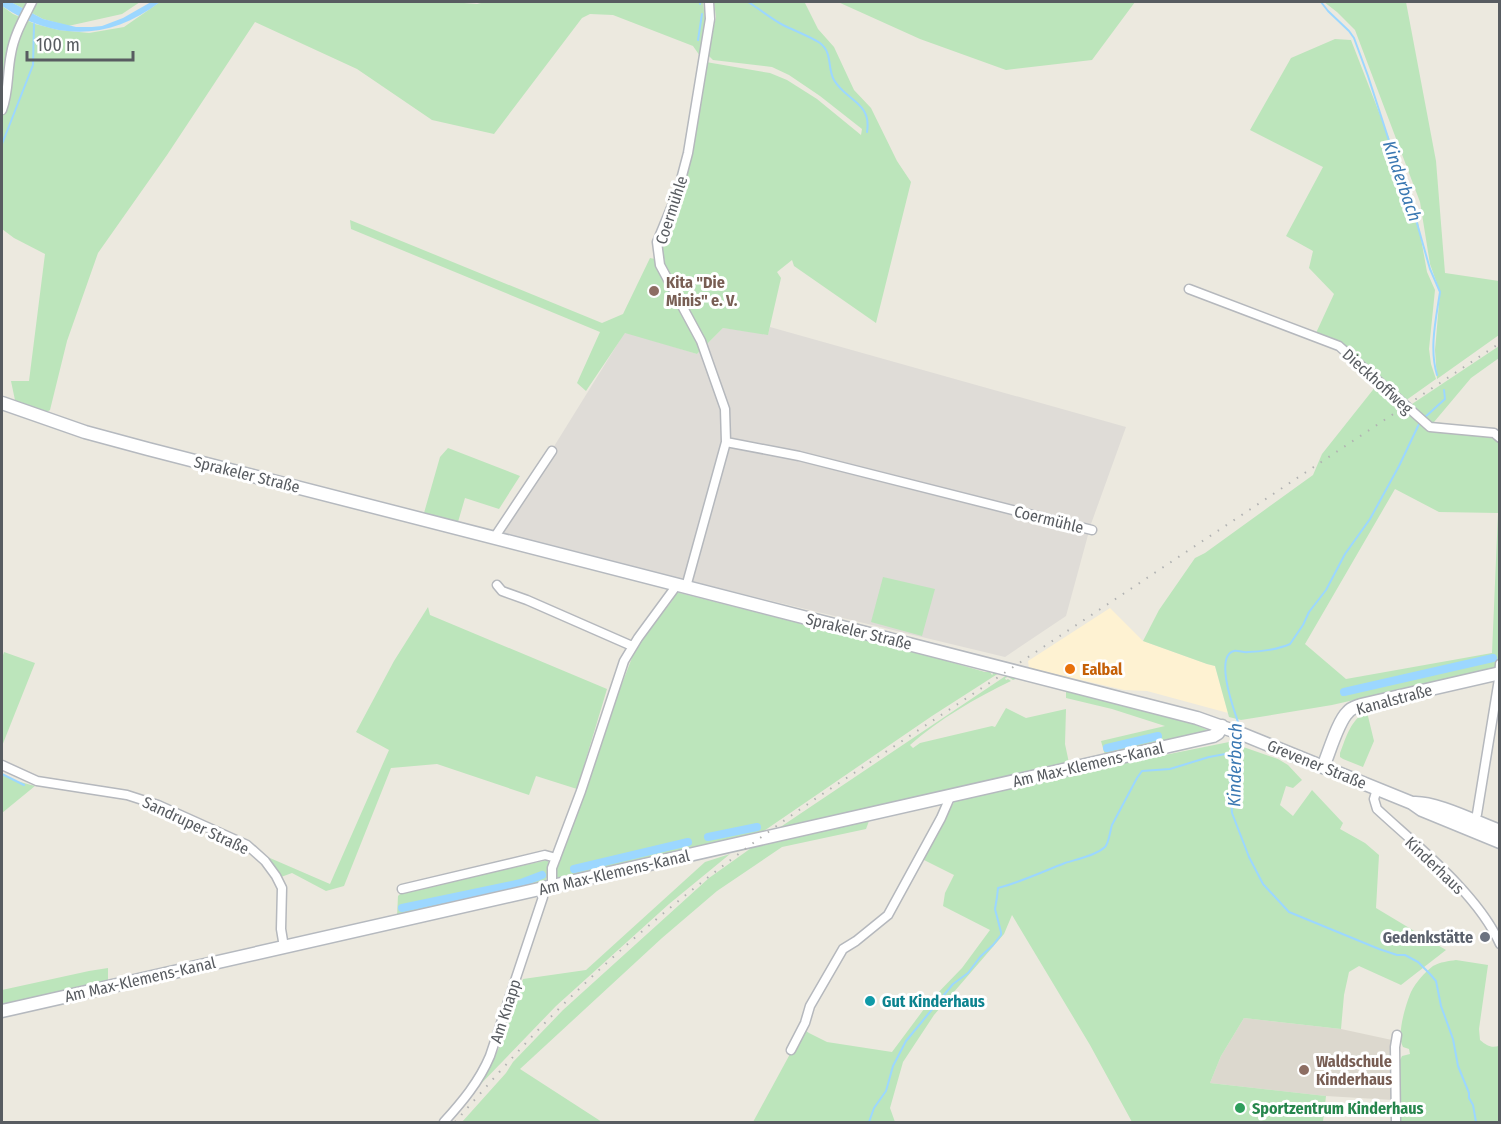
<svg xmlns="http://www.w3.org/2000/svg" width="1501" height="1124" viewBox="0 0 1501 1124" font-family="'Fira Sans Condensed',sans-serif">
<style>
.commercial{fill:#fef2d2}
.industrial{fill:#dfdcd7}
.education{fill:#dcd8ce}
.green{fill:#bce5bb;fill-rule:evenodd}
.water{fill:#9cd7ff}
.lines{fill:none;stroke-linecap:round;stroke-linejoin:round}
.stream{stroke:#9cd7ff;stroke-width:2}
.canal{stroke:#9cd7ff;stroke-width:8}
.minor-casing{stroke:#b5b8bd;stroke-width:11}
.secondary-casing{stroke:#b5b9bf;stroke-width:15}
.minor{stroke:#fff;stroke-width:8}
.secondary{stroke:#fff;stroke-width:12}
.rail{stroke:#b1b2b2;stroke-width:2;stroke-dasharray:1.5 8;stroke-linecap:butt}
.education-dot{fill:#8d6e63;stroke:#fff;stroke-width:2}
.food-dot{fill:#e8710a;stroke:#fff;stroke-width:2}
.worship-dot{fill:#6b7280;stroke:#fff;stroke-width:2}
.culture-dot{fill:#0f9aa8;stroke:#fff;stroke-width:2}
.leisure-dot{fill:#2e9e5b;stroke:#fff;stroke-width:2}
.labels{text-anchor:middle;stroke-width:6;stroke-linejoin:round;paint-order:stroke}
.street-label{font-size:16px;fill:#585c61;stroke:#fff}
.education-label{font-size:16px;font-weight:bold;fill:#785e54;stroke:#fff;text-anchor:start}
.food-label{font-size:16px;font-weight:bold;fill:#c56008;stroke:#fff;text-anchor:start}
.worship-label{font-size:16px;font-weight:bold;fill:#5b616d;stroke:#fff;text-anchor:end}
.culture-label{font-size:16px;font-weight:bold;fill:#0d838f;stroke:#fff;text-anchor:start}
.leisure-label{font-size:16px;font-weight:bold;fill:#27864d;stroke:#fff;text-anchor:start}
.water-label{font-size:18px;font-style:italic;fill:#3a78b2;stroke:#fff}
</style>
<rect width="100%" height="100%" fill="#ece9df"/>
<path class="commercial" d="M1110,608L1143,641L1207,664L1215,666L1228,713L1147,691L1124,690L1029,668L1028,661Z"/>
<path class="industrial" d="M770,327L1126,427L1091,524L1066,616L1005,657L499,535L625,332L697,354L723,328L768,334Z"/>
<path class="education" d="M1244,1018L1341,1029L1392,1040L1393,1100L1326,1096L1210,1083L1221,1056Z"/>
<path class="green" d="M11,2H140L122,14L68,26L43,19Z
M160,2H451L477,4L485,2H703L705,19L700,56L693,46L613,15L590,14L582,18L494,134L432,120L357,69L255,22L167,155L98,253L67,341L50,410L45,413L16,405L11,381H29L45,254L14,238L2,229V117L7,105L11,90L2,80V6L13,14L35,24L59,30L89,33L124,27Z
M714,2H807L805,3L818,29L834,47L854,90L871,108L897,161L911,182L876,323L794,266L792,260L777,272L781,278L768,335L723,328L697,354L625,333L586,391L577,383L600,332L351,229L350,220L602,323L623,314L650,258L665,261L662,254L661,243L682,191L692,154L706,62L770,73L787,80L817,99L861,135L862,129L820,96L789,75L772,67L713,60L708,55L716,17Z
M838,2H1135L1092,60L1006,70L920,39Z
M1324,2H1406L1436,161L1445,273L1499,281V335L1437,379L1435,350L1440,292L1430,264L1420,202L1355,30L1337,12Z
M1335,39L1351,40L1415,205L1427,272L1435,290L1429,349L1431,364L1436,379L1405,401L1341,343L1316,333L1334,294L1309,268L1313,251L1286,236L1323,167L1250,130L1291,58Z
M1499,346V358L1471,378L1434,422L1499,430V667L1332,705L1241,720L1229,717L1215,666L1207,664L1143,641L1159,610L1195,558L1205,553L1313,475L1322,454L1376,386L1403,410ZM1395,489L1439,512L1498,513L1492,653L1346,679L1305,644Z
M448,448L520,476L499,509L465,498L458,522L424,513L440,457Z
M883,577L935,589L922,636L871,622Z
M676,592L940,659L985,672H990L992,675L993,674L992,671L999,673L932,716L755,837L557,880L555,875L556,867L583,799L611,712L635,650L645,635L672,601Z
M428,607L430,615L607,689L577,789L536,776L529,795L437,764L391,768L344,886L326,891L292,873L281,877L263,855L330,884L389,750L356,732L394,661Z
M4,652L35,663L2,746V658Z
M1007,675L1019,678L1013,680L1008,677L1005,678L1006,680L1008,679L1011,681C976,698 939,719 910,745L913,748L920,743L992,726L995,727L1006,708L1026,718L1066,709L1065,744L1069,763L776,830Z
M1066,691L1192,723L1208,730V732L1105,755L1101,741L1165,726L1112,709L1066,698Z
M1367,712L1374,741L1363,767L1343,759L1340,757V753C1346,738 1351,718 1367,712Z
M1229,742L1278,759L1288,765L1302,780L1293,788L1286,786L1280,805L1293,816L1312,790L1343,823L1340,829L1365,843L1379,855L1376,908L1446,950L1401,985L1359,966L1349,972L1344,995L1341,1029L1244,1018L1221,1056L1210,1083L1326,1096L1323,1122H1132L1090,1045L1012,915L1004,934L934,1015L903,1062L890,1108L895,1122H753L790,1054V1047L799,1026L809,1033L827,1042L892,1052L930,1001L962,968L990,930L943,906L945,893L954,875L922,859L957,797Z
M2,774L13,780L35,786L2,813Z
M869,821L866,829L782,847L717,891L662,938L520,1069L602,1122H462L506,1073L513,1062L563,1010L709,878L754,846Z
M730,854L669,904L556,1006L475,1090L498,1050L523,979L586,970L705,862Z
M548,860C550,870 549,876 543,884L397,917L398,896L402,892Z
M1456,960L1488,965L1479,1029L1480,1040C1487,1046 1491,1048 1499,1046V1122H1399V1062L1402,1056L1410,1054L1409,1049L1403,1047C1396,1035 1406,1004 1411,992C1416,982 1425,972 1433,966C1440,962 1449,961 1456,960Z
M108,968V983L2,1007V990L89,971Z"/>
<path class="water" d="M2,2H11L43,19L76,27H92L102,26L123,18L151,2H160C109,41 54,41 2,6Z"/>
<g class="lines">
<path class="stream" d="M700,2V4
M748,2C760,9 771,19 783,25C795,31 809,36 820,43C833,53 827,68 834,80C846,101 872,102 867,132
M1321,2L1328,11L1349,31L1354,38L1368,76L1394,156L1409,195L1430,269L1440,292C1436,319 1429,348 1437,375
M698,40L702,14
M2,144L33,65L34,24
M1424,418L1445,399L1444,390
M1238,727V722C1234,710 1214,656 1234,651C1238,650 1244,653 1248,652C1260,652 1279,649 1290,644L1303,625L1309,612L1326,590L1345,554L1370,519L1399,466L1420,422
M1237,736L1230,785L1232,813L1249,857L1263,884L1289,912L1379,949L1397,955H1405L1418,962L1430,974L1436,981L1441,1006L1453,1039L1458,1066L1469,1093V1098L1473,1105L1476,1122
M2,774L24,785
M869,1122L874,1108L886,1091L893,1066L906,1041L953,984L968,973L980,957L993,945L1001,935V932L995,909L997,897L998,888C1021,882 1042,872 1065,863C1077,859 1095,856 1105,847C1109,843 1110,831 1112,825L1137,778L1142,771L1170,769L1209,757L1236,752"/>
<path class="canal" d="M1344,692L1493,658
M1107,748L1158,736
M708,837L757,827
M574,869L688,842
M402,908L521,883L542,875"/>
<g class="minor-casing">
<path id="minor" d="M2,110C9,92 7,73 11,54C14,35 24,18 32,2
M1189,289L1339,346L1430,427L1494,433L1500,438
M726,442L799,456L1092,530
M494,538L552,451
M497,585L502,591L527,600L632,646
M686,587L726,442L725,409L701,341L660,265L657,242L678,191L688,153L710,19L709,2
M2,765L37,781L127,795L158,805L247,845L265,861L276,876L282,888L281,929L284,947
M1377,789L1374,799L1377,809C1417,846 1478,894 1500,944
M1477,814L1499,679L1500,664
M552,886V868L581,791L624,661L638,638L674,589L675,584
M402,889L545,855L556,858
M791,1050L805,1023L810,1006L843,949L856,941L888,915L941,818L951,795
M444,1122C462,1102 479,1082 490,1056L543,897L541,889
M1396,1122L1395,1047L1397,1035"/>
</g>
<g class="secondary-casing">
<path id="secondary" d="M2,403L85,432L148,449L1197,718L1242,734L1412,803L1422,810L1500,842
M1323,767C1329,753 1338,721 1348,712C1351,708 1356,707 1361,705L1500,673
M1413,803C1434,801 1478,823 1500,831
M2,1011L1213,736L1218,733L1222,726"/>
</g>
<use href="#minor" class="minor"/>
<use href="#secondary" class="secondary"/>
<path class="rail" d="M455,1122C494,1078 533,1033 576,992C651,919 732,856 818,797L1500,343"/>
</g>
<g class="education-dot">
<circle cx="654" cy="291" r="6"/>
<circle cx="1304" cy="1070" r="6"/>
</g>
<circle class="food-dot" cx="1070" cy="669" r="6"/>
<circle class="worship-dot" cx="1485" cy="937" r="6"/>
<circle class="culture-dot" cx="870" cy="1001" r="6"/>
<circle class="leisure-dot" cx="1240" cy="1108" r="6"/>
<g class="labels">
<g class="street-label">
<text transform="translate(671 210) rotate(-72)" y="6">Coermühle</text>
<text transform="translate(1378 381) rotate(42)" y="6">Dieckhoffweg</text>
<text transform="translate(247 474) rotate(14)" y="6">Sprakeler Straße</text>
<text transform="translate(1049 519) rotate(14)" y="6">Coermühle</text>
<text transform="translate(859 631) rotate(14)" y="6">Sprakeler Straße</text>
<text transform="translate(1394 699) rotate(-15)" y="6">Kanalstraße</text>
<text transform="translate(1088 764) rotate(-13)" y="6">Am Max-Klemens-Kanal</text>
<text transform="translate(1317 764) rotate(22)" y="6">Grevener Straße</text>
<text transform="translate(196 825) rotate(25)" y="6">Sandruper Straße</text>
<text transform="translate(1435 865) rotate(44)" y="6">Kinderhaus</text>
<text transform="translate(614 872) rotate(-13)" y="6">Am Max-Klemens-Kanal</text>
<text transform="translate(140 979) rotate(-13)" y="6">Am Max-Klemens-Kanal</text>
<text transform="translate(505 1011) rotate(-72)" y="6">Am Knapp</text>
</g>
<g class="education-label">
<text x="666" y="288">Kita "Die<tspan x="666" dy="18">Minis" e. V.</tspan></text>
<text x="1316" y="1067">Waldschule<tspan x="1316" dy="18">Kinderhaus</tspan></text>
</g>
<g class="food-label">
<text x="1082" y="675">Ealbal</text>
</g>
<g class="worship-label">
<text x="1473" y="943">Gedenkstätte</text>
</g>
<g class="culture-label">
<text x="882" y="1007">Gut Kinderhaus</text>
</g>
<g class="leisure-label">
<text x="1252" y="1114">Sportzentrum Kinderhaus</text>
</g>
<g class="water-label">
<text transform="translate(1402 181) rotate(71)" y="6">Kinderbach</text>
<text transform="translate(1235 765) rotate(-89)" y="6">Kinderbach</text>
</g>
</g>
<rect width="1501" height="1124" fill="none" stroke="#585c61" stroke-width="6"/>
<path d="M27 51v9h106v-9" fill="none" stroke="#585c61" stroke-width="3"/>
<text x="36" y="51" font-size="18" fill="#585c61" stroke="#ffffff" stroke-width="4.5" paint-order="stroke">100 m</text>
</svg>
